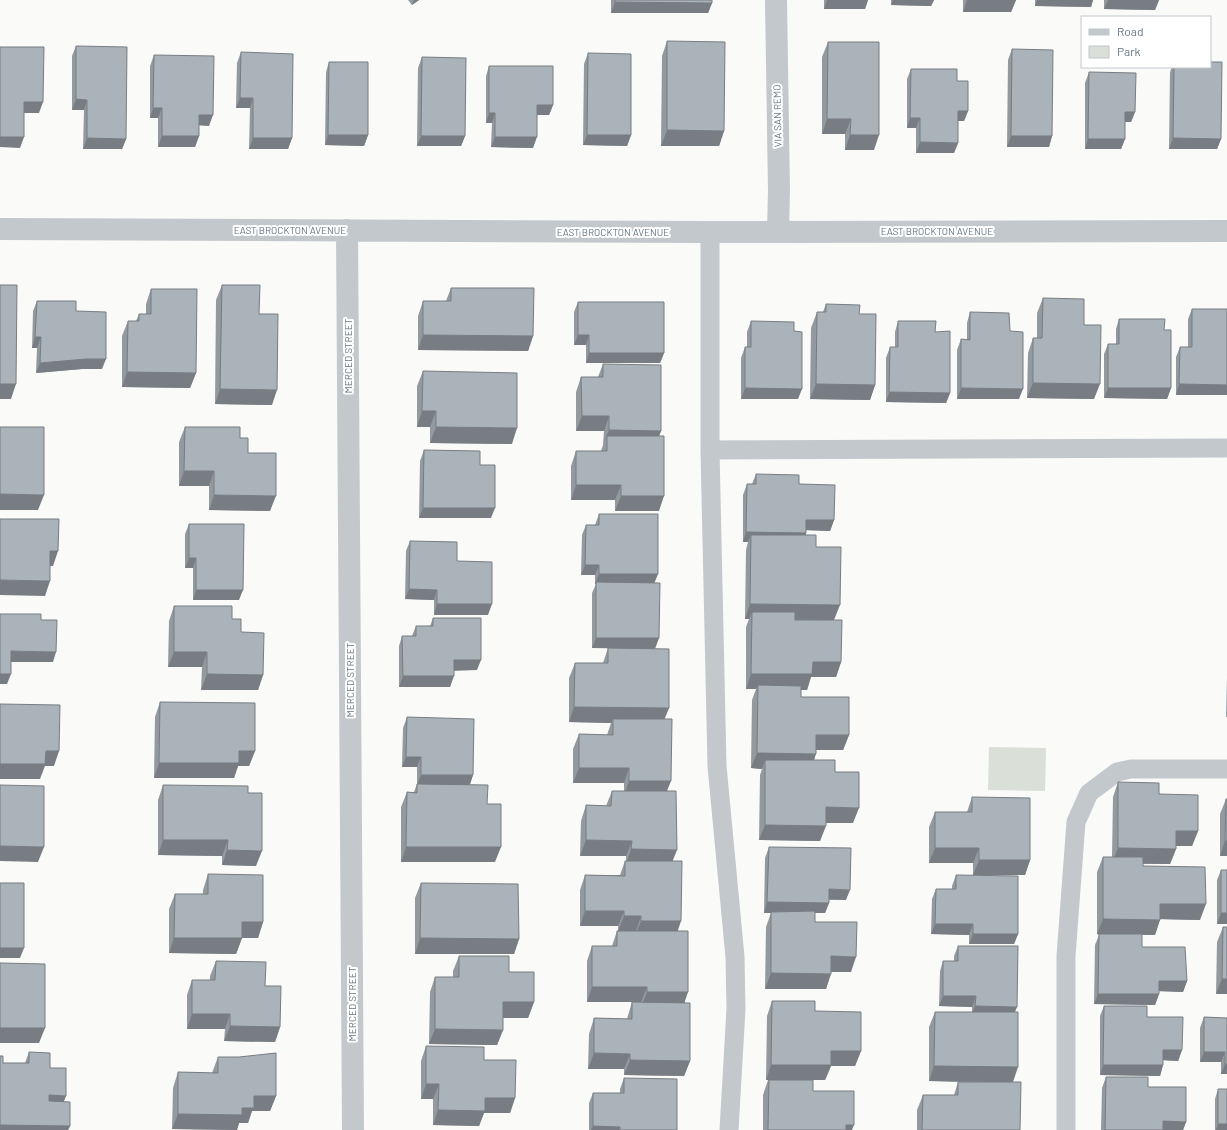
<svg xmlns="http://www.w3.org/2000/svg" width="1227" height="1130" viewBox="0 0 1227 1130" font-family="Barlow,sans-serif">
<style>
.green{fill:#dadfd7}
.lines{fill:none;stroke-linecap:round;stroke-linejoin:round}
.lane{stroke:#c3c8cc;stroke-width:19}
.street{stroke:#c3c8cc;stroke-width:22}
.wall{fill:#929a9f}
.shaded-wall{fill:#777d82}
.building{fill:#aab3b9;stroke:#777d82}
.labels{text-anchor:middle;stroke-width:4;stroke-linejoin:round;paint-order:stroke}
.street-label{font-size:10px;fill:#657683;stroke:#fff}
</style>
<rect width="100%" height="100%" fill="#fafaf8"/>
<path class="green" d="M989,747L1046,748L1045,791L988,790Z"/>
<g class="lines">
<path class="lane" d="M710,232V450L717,766L735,957L736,1009L729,1130
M710,450L1227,448
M1066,1130V956L1076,822L1089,793L1117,772L1131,769H1227"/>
<path class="street" d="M776,0L779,191L778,232
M0,229L710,232L1227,231
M347,230L353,1130"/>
</g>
<path class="wall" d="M408,0H419L412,5Z
M611,0H712V3L708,13H611Z
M824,0H868L865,9H824Z
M891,0H934L931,6L891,5Z
M963,0H1016L1011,12H963Z
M1035,0H1093L1091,7L1035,6Z
M1104,0H1159L1155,10L1104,9Z
M667,41L724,131L719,146H661L662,56Z
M828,42L874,150H845V134H822V57Z
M76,46L126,139L122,149H83L84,110H72V56Z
M1012,49L1052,136L1049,147H1007L1008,60Z
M241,52L292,138L288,149H249L250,108H236L237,63Z
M588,53L631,135L627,146L583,145L584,64Z
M154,55L209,126L199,125V136L195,147H158V118H150V66Z
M422,57L465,136L461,146H417L418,68Z
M329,62L368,135L364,146L325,145L326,72Z
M489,66L553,105L549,115H537L533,148L491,147L492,123H486V76Z
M1172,67H1210L1221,139L1217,149H1169L1170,72Z
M911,69L957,81L968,111L964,121H958V143L954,153H916V128H907V79Z
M1089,72L1135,112L1131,122H1125V139L1121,149H1085V83Z
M222,285L259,314L272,405L215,404L216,300Z
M451,288L533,336L528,351L418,350V316L423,301H446Z
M151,289L196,373L190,388L122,387V336L128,321H136L139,314H146V304Z
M1043,298L1084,325L1094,399L1027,398L1028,353L1033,338H1037V313Z
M37,301L76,311L102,369H82L36,373L37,348H32L33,311Z
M578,302L664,353L660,363H586V345H574V312Z
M826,304L859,314L875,385L870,400L810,399L811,328L817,312H823Z
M1192,309H1227V395H1176V357L1180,347H1188V319Z
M970,312L1010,331L1019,399H957V350L961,339L967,340V323Z
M1119,319L1164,330L1171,388L1167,399L1104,398V354L1108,344H1116V329Z
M751,321L794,331L798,399H741V358L745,347H747V332Z
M898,321L950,393L946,403L886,402V358L890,347H895V332Z
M603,364L661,431L659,436V511H615V500H571V466L576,451H601L603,445L604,431H576V392L581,377H598Z
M423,371L512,444L430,443V427H417V386Z
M185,427L240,438L248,453L270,511L209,510V486H179V442Z
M424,450L480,465L491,518H419L420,461Z
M756,474L799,484L834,520L830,531L806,530V535L816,547L834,620H795L841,662L836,677H811L807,690H801V697L849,735L843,750H816L814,760L835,772L853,823H826L820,841L759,840L760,775L762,769L751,768L752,700L756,689H746V627L749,619H745L746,550L748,542H743V495L747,484H752Z
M599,514L654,583L655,649L665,719L667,791L673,861L678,931L690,1061L684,1076L624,1075V1069H588L589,1034L594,1018L627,1019L632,1002L641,1003V1002H587V961L592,946H612L617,931H618V926H580V890L585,875H620L625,861H626V856H580L581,821L586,805L606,806L612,791H624V783H573V749L579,734L607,735L611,723L569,722V678L575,663H603L608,648H592V593L596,584H595V575H581L582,535L586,525H595Z
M189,524L239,600H193V568H185V534Z
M410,541L457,561L488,615H434V600L405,599L406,551Z
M174,606L232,619L241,632L263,675L258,690H201L202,667H168L169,621Z
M433,618L477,670H454L450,687H399V646L402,636H412L416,626H430Z
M1227,677V717H1226Z
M160,702L255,751L249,766H238L234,778H154L155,717Z
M407,717L473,775L470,785L487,804L495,862H401V807L407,792H414L417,784V767H402L403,728Z
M1118,782L1159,794L1198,831L1192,846H1176V849L1170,864H1143V866L1200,920L1160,919L1155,935H1142V947L1187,981L1183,992L1159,991V994L1155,1005L1094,1004L1095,945L1099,935L1097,934V872L1103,857H1112L1113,797Z
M163,785L248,793L256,866L222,865V856L158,855V800Z
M972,797L1030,860L1025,875H973V863H929V827L935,812H967Z
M1226,799L1227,856H1220V814Z
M769,847L846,900H829V903L825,913H815V922L851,972H831L826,989H765L766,927L771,913H764L765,858Z
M1221,870L1227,924H1217V880Z
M208,874L263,922L258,938H242L236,954L169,953V909L175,894H203V890Z
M956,875L1018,934L1014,944H969V935L931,934L932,899L936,889H952V886Z
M421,883L519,939L514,954H415V898Z
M1223,927L1227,994H1216L1217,942Z
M958,946L1015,1012L1013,1082L1020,1130H917V1110L923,1095H954L958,1082L929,1081V1027L935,1012H972V1007L939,1006L940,971L943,961H954V956Z
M459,956L509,972L534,1002L528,1018H503V1030L497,1045L429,1044L430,992L435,977H453V971Z
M216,961L265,986L280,1027L275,1042L224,1041L225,1029H187V995L192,980H210V976Z
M772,1001L815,1011L861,1051L855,1066H831L825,1080H813V1091L852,1130H763V1095L768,1080H766L767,1016Z
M1104,1006L1147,1017L1182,1050L1178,1061L1163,1060V1065L1160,1076L1100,1075V1016Z
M1204,1017L1227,1018V1074H1221V1062H1200V1028Z
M426,1046L484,1060L515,1098L510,1113H484L479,1126L433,1125V1099H421V1061Z
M29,1052L50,1068L66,1096L63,1102L70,1126L68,1130H0L3,1063H25Z
M218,1057L276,1096L270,1111H252L248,1123H239L237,1130L172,1129L173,1088L178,1072L212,1073Z
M1106,1077L1148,1087L1186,1122L1183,1130H1101L1102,1088Z
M624,1078L677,1130H589V1103L593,1093H620V1089Z
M1218,1089L1227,1130H1215V1099Z"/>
<path class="shaded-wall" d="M414,0H419L412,5Z
M827,0H868L865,9H824Z
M893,0H934L931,6L891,5Z
M967,0H1016L1011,12H963Z
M1037,0H1093L1091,7L1035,6Z
M1108,0H1159L1155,10L1104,9Z
M615,2L712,3L708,13H611Z
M240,98H253L250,108H236Z
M76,99L87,100L84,110H72Z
M24,102H43L39,113H20Z
M537,105H553L549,115H533Z
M153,108H162L158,118H150Z
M958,111H968L964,121H955Z
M1125,112H1135L1131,122H1121Z
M489,113H495L492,123H486Z
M199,115H213L209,126L196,125Z
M910,118H920L916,128H907Z
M827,119H851L845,134H822Z
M667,130L724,131L719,146H661Z
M328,135H368L364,146L325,145Z
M587,135H631L627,146L583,145Z
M850,135H879L874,150H845Z
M162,136H199L195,147H158Z
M421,136H465L461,146H417Z
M1011,136H1052L1049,147H1007Z
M0,137H24L20,148L0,147Z
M495,137H537L533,148L491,147Z
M87,138L126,139L122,149H83Z
M253,138H292L288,149H249Z
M1173,138L1221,139L1217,149H1169Z
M1088,139H1125L1121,149H1085Z
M920,142L958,143L954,153H916Z
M423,335L533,336L528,351L418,350Z
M578,335H589L586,345H574Z
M35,337H41L37,348H32Z
M589,353H664L660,363H586Z
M86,359H106L102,369H82L36,373L40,363Z
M127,372L196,373L190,388L122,387Z
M1033,383L1100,384L1094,399L1027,398Z
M0,384H16L11,399H0Z
M816,384L875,385L870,400L810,399Z
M1179,384L1227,385V395H1176Z
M745,388L802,389L798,399H741Z
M961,388L1023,389L1019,399H957Z
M1108,388H1171L1167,399L1104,398Z
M220,389L277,390L272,405L215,404Z
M889,392L950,393L946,403L886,402Z
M422,411H436L430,427H417Z
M582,416H609L604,431H576Z
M436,427L517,428L512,444L430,443Z
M609,430L661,431L655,446L607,436L603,445Z
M184,471H214L209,486H179Z
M576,485H621L615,500H571Z
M0,494L44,495L38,510H0Z
M214,495L276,496L270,511L209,510Z
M621,496H664L659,511H615Z
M423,508H495L491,518H419Z
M806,520H834L830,531L803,530Z
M746,532L806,533L803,543L751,535L748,542H743Z
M50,551H58L53,566H45Z
M189,558H196L193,568H185Z
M585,565H599L595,575H581Z
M599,574H658L654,584L596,582V584H595Z
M0,580L50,581L45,596L0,595Z
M409,589L437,590L434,600L405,599Z
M196,590H243L239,600H193Z
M437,604H492L488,615H434Z
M750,604L840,605L834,620L752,619V612L749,619H745Z
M596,638H659L655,649L592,648Z
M11,651L56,652L53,662H7Z
M174,652H207L202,667H168Z
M454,660H481L477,670L450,671Z
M813,662H841L836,677H811L807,690L758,689V685L756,689H746L751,674Z
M0,674H11L7,684H0Z
M207,674L263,675L258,690H201Z
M403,676H454L450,687H399Z
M574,707L669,708L663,723L613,719L611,723L569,722Z
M816,735H849L843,750H811Z
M46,751H59L54,766H45L40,779H0V764Z
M239,751H255L249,766H238L234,778H154L159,763Z
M757,753L816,754L811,769L765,760L762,769L751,768Z
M406,757H421L417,767H402Z
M579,768H629L624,783H573Z
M421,775H473L469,786L417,785Z
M629,781H671L665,796H624Z
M826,807L859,808L853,823H820Z
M765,825L826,826L820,841L759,840Z
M1176,831H1198L1192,846H1170Z
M163,840H228L222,856L158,855Z
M586,840L632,841L626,856H580Z
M1225,841H1227V856H1220Z
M0,846L44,847L38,862L0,861Z
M406,847H501L495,862H401Z
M935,848H979L973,863H929Z
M1118,848L1176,849L1170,864L1112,863Z
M631,849L677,850L671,865L626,864Z
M227,850L262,851L256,866L222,865Z
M979,860H1030L1025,875H973Z
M829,889L850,890L846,900L825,899Z
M767,902L829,903L825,913H764Z
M1160,904H1206L1200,920L1155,919Z
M585,911H624L618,926H580Z
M1221,913H1227V924H1217Z
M624,916H641L636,931H618Z
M1103,919L1160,920L1155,935L1097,934Z
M641,921H681L676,936H635Z
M242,922H263L258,938H237Z
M935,924H973L969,935L931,934Z
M973,934H1018L1014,944H969Z
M174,938H242L236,954L169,953Z
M420,938L519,939L514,954H415Z
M0,948H24L20,958H0Z
M831,956L856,957L851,972H826Z
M771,973L831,974L826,989H765Z
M1222,979H1227V994H1216Z
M1159,981H1187L1183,992L1155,991Z
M592,987H647L641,1002H587Z
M647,992H688L683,1007H641Z
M1098,994H1159L1155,1005L1094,1004Z
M943,996H976L972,1007L939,1006Z
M503,1002H534L528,1018H497Z
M975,1006L1017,1007L1013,1017L971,1016Z
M192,1014H230L225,1029H187Z
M230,1026L280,1027L275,1042L224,1041Z
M0,1028H45L39,1043H0Z
M435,1029L503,1030L497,1045L429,1044Z
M1163,1050H1182L1178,1061L1160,1060Z
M831,1051H861L855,1066H831L825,1080H766L771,1065Z
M1204,1052H1225L1221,1062H1200Z
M594,1053L630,1054L624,1069H588Z
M630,1060L690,1061L684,1076L624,1075Z
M1225,1064H1227V1074H1221Z
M1103,1065H1163L1160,1076L1100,1075Z
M934,1066L1018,1067L1013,1082L929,1081Z
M426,1084H439L433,1099H421Z
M49,1095L66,1096L60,1111L44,1110Z
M254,1096H276L270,1111H252L248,1123H239L237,1130L172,1129L178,1114L242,1108Z
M485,1098H515L510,1113H484L479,1126L433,1125L438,1110Z
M1163,1121L1186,1122L1183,1130H1160Z
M1218,1124H1227V1130H1216Z
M0,1125L70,1126L68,1130H0Z
M846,1125H854L852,1130H844Z
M593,1126L620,1127L619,1130H591Z"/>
<path class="building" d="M615,0H712V3L615,2Z
M667,41L725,42L724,131L667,130Z
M828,42H879V135H850L851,119H827Z
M76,46L127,47L126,139L87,138V100L76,99Z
M0,47H44L43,102H24V137H0Z
M1012,49L1053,50L1052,136H1011Z
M241,52L293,54L292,138H253V98H240Z
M588,53L631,54V135H587Z
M154,55L214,56L213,115H199V136H162V108H153Z
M422,57L466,58L465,136H421Z
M329,62H368V135H328Z
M1210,62H1222L1221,139L1173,138L1174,67H1210Z
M489,66H553V105H537V137H495V113H489Z
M911,69H957V81H968V111H958V143L920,142V118H910Z
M1089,72L1136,73L1135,112H1125V139H1088Z
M0,285H17L16,384H0Z
M222,285H260L259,314H278L277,390L220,389Z
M451,288H534L533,336L423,335V301H451Z
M151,289H197L196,373L127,372L128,321H139V314H151Z
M1043,298L1084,299V325H1101L1100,384L1033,383V338H1042Z
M37,301H76V311L106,312V359H86L40,363L41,337H35Z
M578,302H664V353H589V335H578Z
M826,304L860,305L859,314H876L875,385L816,384L817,312H826Z
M1192,309H1227V385L1179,384L1180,347H1192Z
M970,312L1009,313L1010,331L1023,332V389L961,388V339L970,340Z
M1119,319H1165L1164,330H1171V388H1108V344H1119Z
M751,321L794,322V331L802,332V389L745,388V347H751Z
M898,321H936L935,332L950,331V393L889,392L890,347H898Z
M603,364L661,365V431L609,430V416H582L581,377H603Z
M423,371L517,373V428L436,427V411H422Z
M0,427H44V495L0,494Z
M185,427H240V438H248V453H276V496L214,495V471H184Z
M607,436H664V496H621V485H576V451H607Z
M424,450L480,451V465H495V508H423Z
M756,474L799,475V484L835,485L834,520H806V533L746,532L747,484H756Z
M599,514H658V574H599V565H585L586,525H599Z
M0,519H59L58,551H50V581L0,580Z
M189,524H244L243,590H196V558H189Z
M751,535H816V547H841L840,605L750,604Z
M410,541L457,542V561L492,562V604H437V590L409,589Z
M596,582L660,583L659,638H596Z
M174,606H232V619H241V632L264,633L263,675L207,674V652H174Z
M752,612H795V620H842L841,662H813L812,674H751Z
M0,614H41V620H57L56,652L11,651V674H0Z
M433,618H481V660H454V676H403L402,636H416V626H433Z
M608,648L669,649V708L574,707L575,663H608Z
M758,685L801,686V697H849V735H816V754L757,753Z
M160,702L255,703V751H239V763H159Z
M0,704L60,705L59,751H46L45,764H0Z
M407,717L474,719L473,775H421V757H406Z
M613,719H672L671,781H629V768H579V734L613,735Z
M765,760H835V772H859V808L826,807V826L765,825Z
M1118,782L1159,783V794L1198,795V831H1176V849L1118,848Z
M417,784L488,785L487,804H501V847H406L407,792L417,793Z
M0,785L44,786V847L0,846Z
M163,785L248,786V793H262V851L227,850L228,840H163Z
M612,791H676L677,850L631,849L632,841L586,840V805L611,806Z
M972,797L1030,798V860H979V848H935V812H972Z
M1226,799H1227V841H1225Z
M769,847L851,848L850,890L829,889V903L767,902Z
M1103,857H1143V866L1205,867L1206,904H1160V920L1103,919Z
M625,861H682L681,921H641V916H624V911H585V875L625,876Z
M1221,870H1227V913H1221Z
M208,874L263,875V922H242V938H174L175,894H208Z
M956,875L1018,876V934H973V924H935L936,889H956Z
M0,883H24V948H0Z
M421,883L518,884L519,939L420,938Z
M815,911V922H857L856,957L831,956V974L771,973V912Z
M1223,927H1227V979H1222Z
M617,931H688V992H647V987H592V946H617Z
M1099,934H1142V947H1185L1187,981H1159V994H1098Z
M958,946H1018L1017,1007L975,1006L976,996H943V961H958Z
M459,956H509V972H534V1002H503V1030L435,1029V977H459Z
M216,961L266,962L265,986H281L280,1027L230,1026V1014H192V980H215Z
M0,963L45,964V1028H0Z
M772,1001H815V1011L861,1012V1051H831V1065H771Z
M632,1002L690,1003V1061L630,1060V1054L594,1053V1018L632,1019Z
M1104,1006H1147V1017H1183L1182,1050H1163V1065H1103Z
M935,1012H1018V1067L934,1066Z
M1204,1017L1227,1018V1064H1225V1052H1204Z
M426,1046L484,1047V1060H516L515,1098H485V1111L438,1110L439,1084H426Z
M29,1052L50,1053V1068H66V1096L49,1095V1101L70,1102V1126L0,1125V1056H3V1063H29Z
M276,1053V1096H254V1108H242V1115L178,1114V1072L218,1073V1057H239Z
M1106,1077H1148V1087H1186V1122L1163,1121V1130H1105Z
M624,1078L677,1079V1130H620V1127L593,1126V1093H624Z
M769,1080H813V1091H854V1125H846V1130H768Z
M958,1082H1021L1020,1130H922L923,1095H958Z
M1218,1089H1227V1124H1218Z"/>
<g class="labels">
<g class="street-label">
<text transform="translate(777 116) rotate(-91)" y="4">VIA SAN REMO</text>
<text x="290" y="234">EAST BROCKTON AVENUE</text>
<text x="937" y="235">EAST BROCKTON AVENUE</text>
<text x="613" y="236">EAST BROCKTON AVENUE</text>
<text transform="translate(348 356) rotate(-90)" y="4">MERCED STREET</text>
<text transform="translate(350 680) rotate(-90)" y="4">MERCED STREET</text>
<text transform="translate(352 1004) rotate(-90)" y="4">MERCED STREET</text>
</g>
</g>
<rect x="1081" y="16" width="130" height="52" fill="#ffffff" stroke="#c1c8cd"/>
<rect x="1089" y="29" width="20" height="6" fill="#c3c8cc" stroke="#c1c8cd"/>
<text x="1117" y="36" font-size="12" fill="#657683">Road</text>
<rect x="1089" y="46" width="20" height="12" fill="#dadfd7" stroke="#c1c8cd"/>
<text x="1117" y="56" font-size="12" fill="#657683">Park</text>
</svg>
